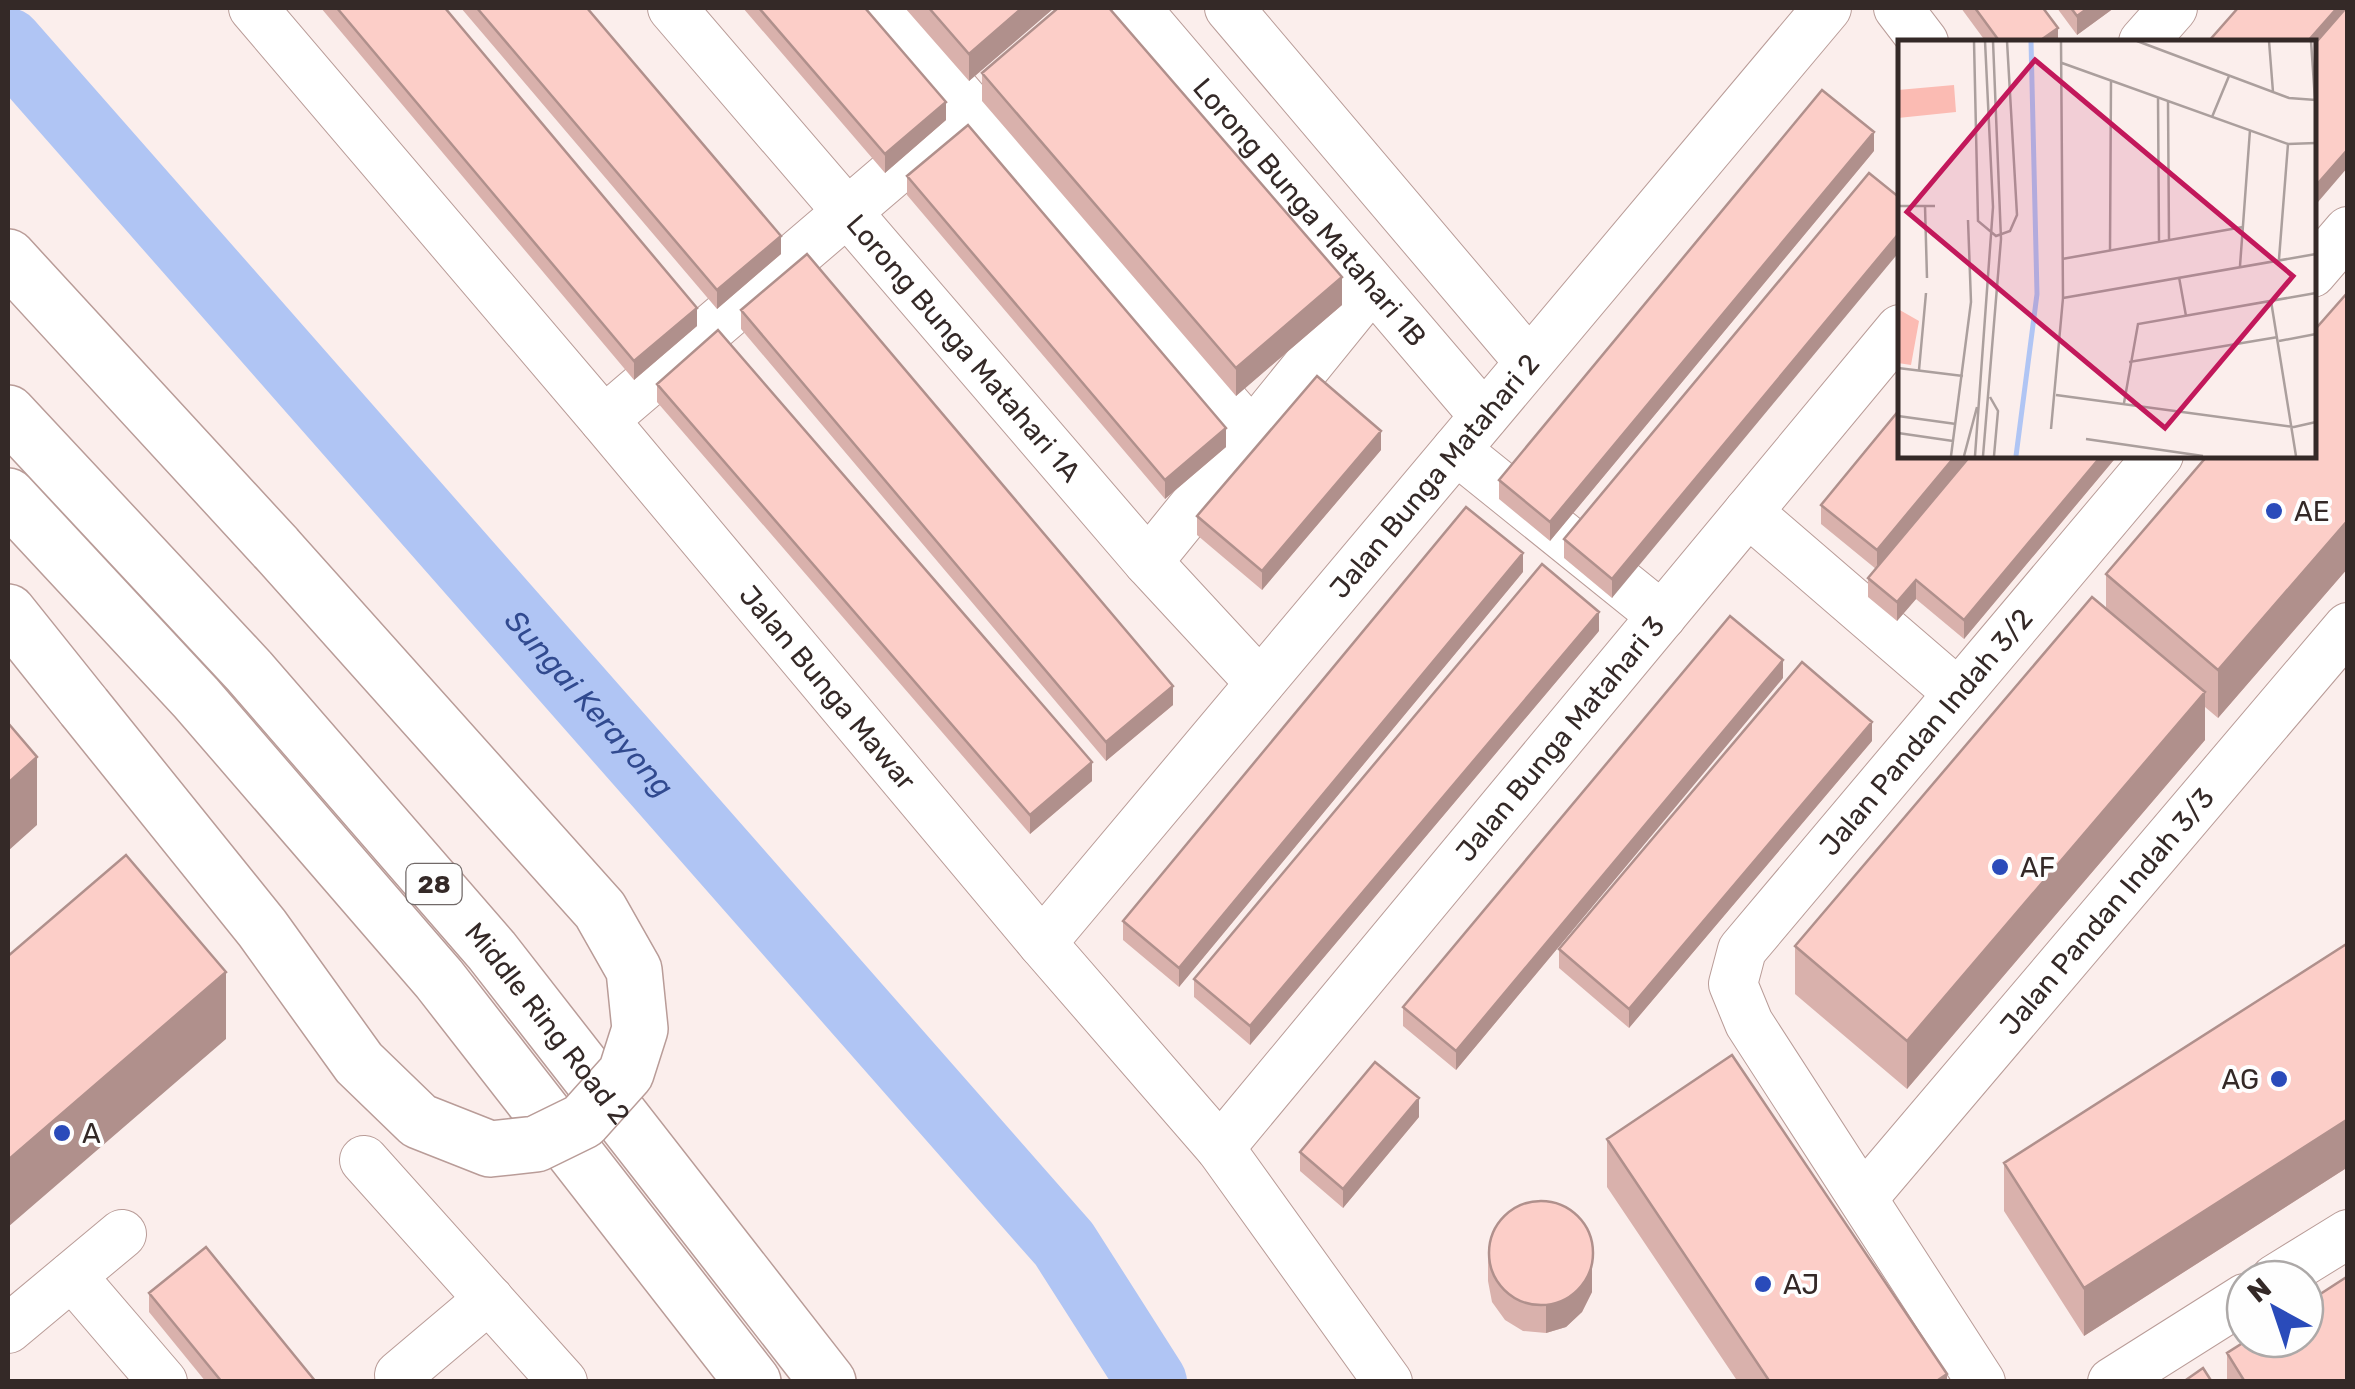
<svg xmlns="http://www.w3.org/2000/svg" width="2355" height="1389" viewBox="0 0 2355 1389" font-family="Rubik,sans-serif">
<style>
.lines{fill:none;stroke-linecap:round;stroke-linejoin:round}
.river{stroke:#b0c5f4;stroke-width:70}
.minor-casing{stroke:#b99c98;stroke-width:50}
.highway-casing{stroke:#b99c98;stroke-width:58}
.minor{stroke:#fff;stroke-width:48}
.highway{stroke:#fff;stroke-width:55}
.highway-bridge-casing{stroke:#b99c98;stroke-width:58;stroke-linecap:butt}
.highway-bridge{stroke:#fff;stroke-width:55}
.wall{fill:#d9b1ac}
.shaded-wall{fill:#b0908c}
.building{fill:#fccec8;stroke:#b0908c;stroke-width:2.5}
.poi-dot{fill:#2a4bba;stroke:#fefefe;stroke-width:4}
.labels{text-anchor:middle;stroke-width:8;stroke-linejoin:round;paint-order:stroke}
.shield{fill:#fefefe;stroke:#716968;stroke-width:2.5}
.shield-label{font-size:25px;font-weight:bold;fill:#342927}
.street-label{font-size:28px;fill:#342927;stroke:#fefefe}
.poi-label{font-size:28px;fill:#342927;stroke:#fefefe;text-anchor:start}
.water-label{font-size:30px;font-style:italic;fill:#314a8f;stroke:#fefefe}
.inset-river{fill:none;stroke:#b0c5f4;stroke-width:5}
.inset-road{fill:none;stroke:#ab9f9d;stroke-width:2.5}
.view{fill:#c2185b;fill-opacity:0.15;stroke:#c2185b;stroke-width:5}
.inset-edge{fill:none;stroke:#342927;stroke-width:5}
</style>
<rect width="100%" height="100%" fill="#fbeeec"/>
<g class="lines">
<path class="river" id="s1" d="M8,43L1064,1244L1152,1382"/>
<g class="minor-casing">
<g id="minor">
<path id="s2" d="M253,8L604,420L1042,943L1220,1148L1388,1382"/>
<path id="s3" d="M672,8L1148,562L1260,683"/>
<path d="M884,8L1251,433"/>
<path id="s4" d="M1136,8L1484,416"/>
<path d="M1229,8L1529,362"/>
<path d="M1898,8L1924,42"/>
<path d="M2143,42L2173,8"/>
<path d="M2312,273L2348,231"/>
<path d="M604,420L970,107"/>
<path d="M1456,450L1662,616"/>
<path d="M1748,512L1958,693"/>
<path d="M1148,562L1371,287"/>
<path id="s5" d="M1042,943L1827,8"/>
<path id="s6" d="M1220,1148L1900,329"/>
<path d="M364,1160L563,1382"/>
<path id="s7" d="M1864,1197L2348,627"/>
<path d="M72,1276L163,1382"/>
<path d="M2275,1279L2348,1234"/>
<path d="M8,1329L122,1234"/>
<path d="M399,1375L489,1299"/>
<path id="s8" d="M1981,1382L1749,1023L1733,984L1742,950L2159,455"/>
<path d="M2112,1382L2245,1298"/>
</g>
</g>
<g class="highway-casing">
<g id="highway">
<path d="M8,257L276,548"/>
<path id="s9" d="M8,413L249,671L492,951L828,1382"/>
<path d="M8,496L196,698L439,979L753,1382"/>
<path d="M8,612L84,707"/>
</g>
</g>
<use href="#minor" class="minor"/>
<use href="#highway" class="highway"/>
<g class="highway-bridge-casing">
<path id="highway-bridge" d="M84,707L262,928L359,1063L419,1121L490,1149L536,1144L583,1121L626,1073L640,1029L634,970L600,910L276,548"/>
</g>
<use href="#highway-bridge" class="highway-bridge"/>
</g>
<path class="wall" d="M321,8H445L697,326L634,380Z
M461,8H587L781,254L717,309Z
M743,8H865L946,120L885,173Z
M905,8H1054L969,81Z
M1961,8H2043L2058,42H1986Z
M2057,8H2114L2077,35Z
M982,73L1342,305L1236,396L982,101Z
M1874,151L1550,541L1499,499V480Z
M1869,173L1612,598L1564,558V539Z
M907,176L1226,447L1165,499L907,195Z
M2348,292V568L2218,718L2205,707V740L1907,1089L1795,994V946L2106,608V574Z
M741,310L1173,705L1106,761L741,329Z
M657,384L1092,781L1030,834L657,402Z
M1381,450L1262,590L1197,535V516Z
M2118,455L1964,639L1916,599L1897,621L1868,597V578L1876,569L1821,524V505Z
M1523,572L1179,987L1123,940V921Z
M1599,631L1250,1045L1194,997V979Z
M1783,678L1456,1070L1403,1026V1007Z
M1872,741L1629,1028L1559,968V949Z
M2348,943V1167L2084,1336L2004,1211V1163Z
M1419,1117L1343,1208L1300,1171V1152Z
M1607,1139L1947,1382H1738L1607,1187Z
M1488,1253L1592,1292L1582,1312L1566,1327L1546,1333L1523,1331L1505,1320L1492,1302L1488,1281Z
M149,1293L316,1382H206L149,1312Z
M2227,1353L2348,1382H2227Z"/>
<path class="shaded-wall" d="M1022,8H1054L969,81V54Z
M2088,8H2114L2077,35V16Z
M2337,8H2348L2312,55V42H2307Z
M2058,28V42H2038Z
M946,102V120L885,173V154Z
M1874,132V151L1550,541V522Z
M2348,149V167L2312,209V190Z
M1900,232V251L1612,598V579Z
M781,236V254L717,309V290Z
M1342,277V305L1236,396V368Z
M697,308V326L634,380V361Z
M1226,428V447L1165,499V480Z
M1381,431V450L1262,590V571Z
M1956,455H1972L1877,569V550Z
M2102,455H2118L1964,639V620Z
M2348,520V568L2218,718V670Z
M1523,553V572L1179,987V968Z
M1916,580V599L1897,621V602Z
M1599,612V631L1250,1045V1026Z
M1783,660V678L1456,1070V1051Z
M1173,686V705L1106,761V742Z
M2205,692V740L1907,1089V1041Z
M1872,722V741L1629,1028V1009Z
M37,757V825L8,851V783Z
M1092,762V781L1030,834V815Z
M226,972V1039L8,1227V1160Z
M1419,1098V1117L1343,1208V1189Z
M2348,1119V1167L2084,1336V1288Z
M1592,1243V1292L1582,1312L1566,1327L1546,1333V1306Z
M1947,1374V1382H1935Z"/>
<path class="building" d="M337,8H445L697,308L634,361Z
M477,8H587L781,236L717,290Z
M759,8H865L946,102L885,154Z
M929,8H1022L969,54Z
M1058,8H1109L1342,277L1236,368L982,73Z
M1975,8H2043L2058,28L2038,42H2000Z
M2071,8H2088L2077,16Z
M2238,8H2337L2307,42H2208Z
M2346,8H2348V149L2312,190V47Z
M1822,90L1874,132L1550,522L1499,480Z
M968,125L1226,428L1165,480L907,176Z
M1869,173L1900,198V232L1612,579L1564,539Z
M807,254L1173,686L1106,742L741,310Z
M2348,292V520L2218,670L2106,574L2208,455H2312V333Z
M718,330L1092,762L1030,815L657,384Z
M1317,376L1381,431L1262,571L1197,516Z
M1900,409V455H1956L1877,550L1821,505Z
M1971,455H2102L1964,620L1916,580L1897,602L1868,578Z
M1466,507L1523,553L1179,968L1123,921Z
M1542,564L1599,612L1250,1026L1194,979Z
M2092,597L2205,692L1907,1041L1795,946Z
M1730,616L1783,660L1456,1051L1403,1007Z
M1802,662L1872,722L1629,1009L1559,949Z
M8,723L37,757L8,783Z
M126,855L226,972L8,1160V956Z
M2348,943V1119L2084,1288L2004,1163Z
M1732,1055L1947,1374L1935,1382H1770L1607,1139Z
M1375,1062L1419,1098L1343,1189L1300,1152Z
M1489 1253a52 52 0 1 1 104 0a52 52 0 1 1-104 0Z
M206,1247L316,1382H222L149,1293Z
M2348,1276V1382H2245L2227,1353L2249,1339H2305V1304Z
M2203,1368L2212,1382H2183Z"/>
<g class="poi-dot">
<circle cx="2274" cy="511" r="10"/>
<circle cx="2000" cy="867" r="10"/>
<circle cx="2279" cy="1079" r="10"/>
<circle cx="62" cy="1133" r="10"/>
<circle cx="1763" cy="1284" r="10"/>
</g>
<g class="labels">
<rect class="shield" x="406.5" y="864" width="55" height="40" rx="8"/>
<g class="shield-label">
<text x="434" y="893">28</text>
</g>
<g class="street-label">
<text dy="10" stroke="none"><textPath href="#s4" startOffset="268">Lorong Bunga Matahari 1B</textPath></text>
<text dy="10" stroke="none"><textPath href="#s3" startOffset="448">Lorong Bunga Matahari 1A</textPath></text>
<text dy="10" stroke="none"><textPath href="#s5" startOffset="610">Jalan Bunga Matahari 2</textPath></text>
<text dy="10" stroke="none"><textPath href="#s2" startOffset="890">Jalan Bunga Mawar</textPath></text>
<text dy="10" stroke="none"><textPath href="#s8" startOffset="790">Jalan Pandan Indah 3/2</textPath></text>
<text dy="10" stroke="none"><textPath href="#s6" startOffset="532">Jalan Bunga Matahari 3</textPath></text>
<text dy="10" stroke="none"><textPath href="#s7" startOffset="375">Jalan Pandan Indah 3/3</textPath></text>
<text dy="10" stroke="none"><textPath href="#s9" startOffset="815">Middle Ring Road 2</textPath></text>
</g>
<g class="poi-label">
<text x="2294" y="521">AE</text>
<text x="2020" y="877">AF</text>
<text x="2259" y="1089" text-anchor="end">AG</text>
<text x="82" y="1143">A</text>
<text x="1783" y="1294">AJ</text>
</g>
<g class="water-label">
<text dy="10" stroke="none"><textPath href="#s1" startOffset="880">Sungai Kerayong</textPath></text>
</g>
</g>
<g transform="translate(1898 40)">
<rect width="418" height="418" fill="#fbeeec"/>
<path d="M56,45L58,72L0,78V50ZM0,269L21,281L13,325L0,323Z" fill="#fbbbb3"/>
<path class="inset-river" d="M118,416L139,254L133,1"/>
<path class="inset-road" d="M76,1L80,181L98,196L112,191L119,175L109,1M239,1L391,58L418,60M371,1L375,52M413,1L417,60M164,23L390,104L418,103M260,57L261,202M270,61L271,200M314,77L331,36M0,166H37M27,166L29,238M212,211L213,40M164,219L345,187M381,219L390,104M342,226L352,90M281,237L288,276M165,258L418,214M373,261L398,416M381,301L418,294M231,322L380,297M0,328L65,336M21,330L28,253M158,355L396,387L418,382M92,357L100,371L96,416M226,363L240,284L418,253M0,376L58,384M153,389L165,258L163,1M0,393L55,401M188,399L305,416M53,416L73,262L70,180M66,416L79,367M77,416L95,167L87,1M85,416L103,199L95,1"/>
<path class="view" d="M137,20L395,236L267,388L9,172Z"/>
<rect width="418" height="418" class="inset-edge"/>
</g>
<rect width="2355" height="1389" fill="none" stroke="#342927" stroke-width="20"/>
<g transform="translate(2275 1309) rotate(320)"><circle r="48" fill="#fefefe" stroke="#ada9a8" stroke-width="2.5"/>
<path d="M0-8L18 38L0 25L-18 38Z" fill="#2a4bba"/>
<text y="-15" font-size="28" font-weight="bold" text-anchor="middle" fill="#342927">N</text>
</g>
</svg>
